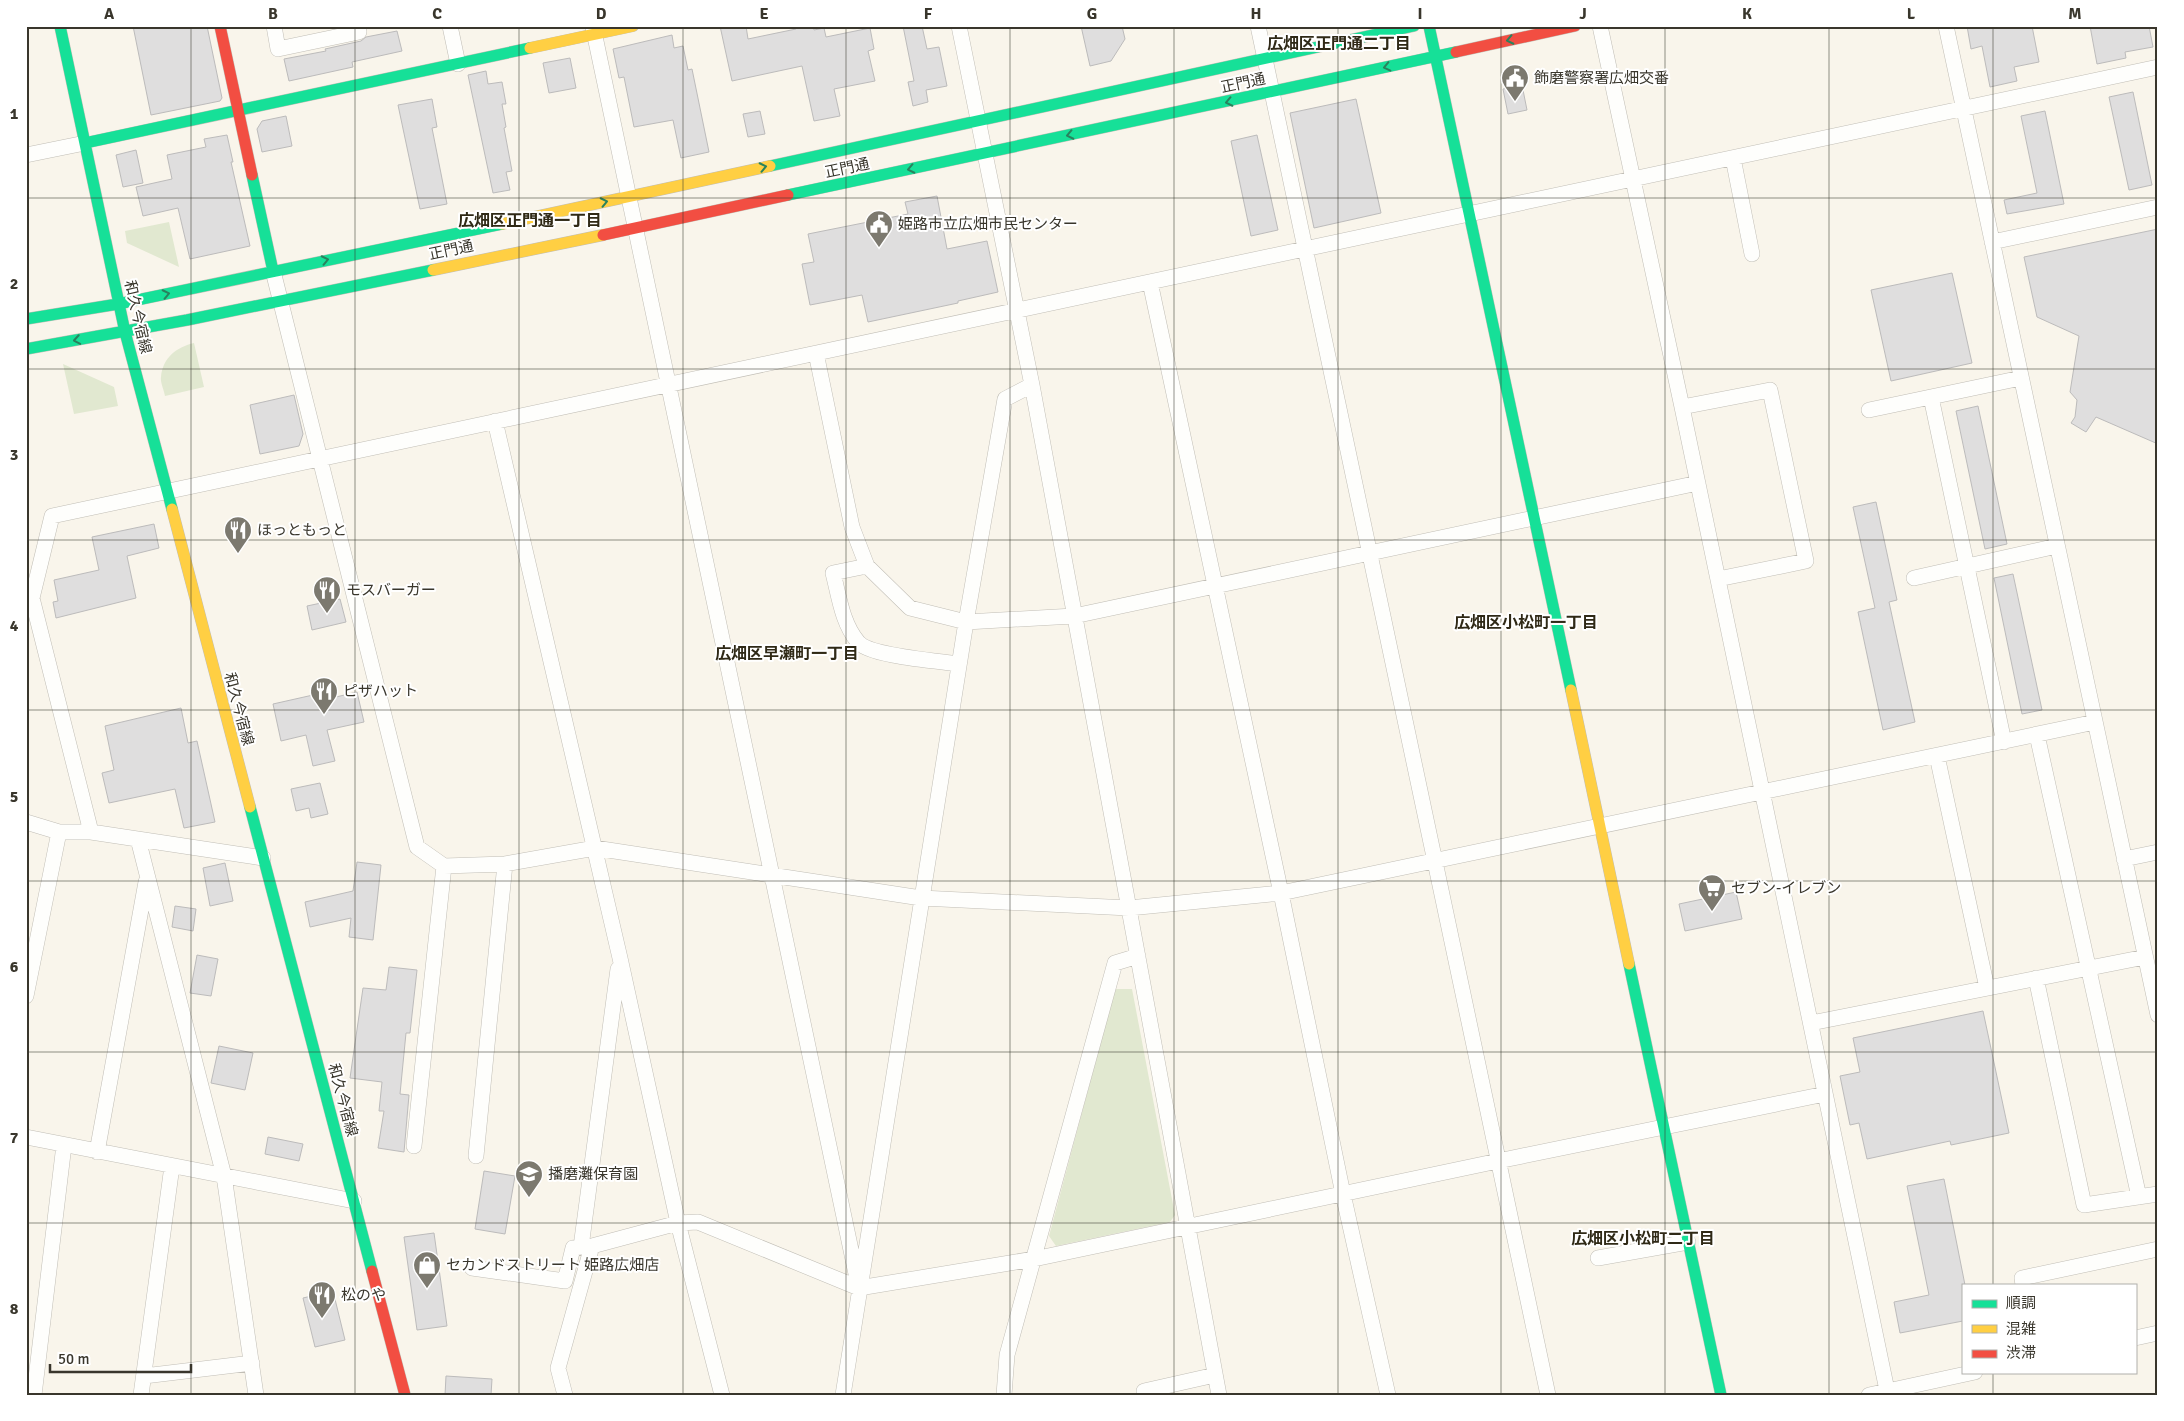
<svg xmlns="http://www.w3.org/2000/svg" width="2184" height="1421" viewBox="0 0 2184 1421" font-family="Signika,'Noto Sans JP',sans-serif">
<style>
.green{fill:#e1e8d0}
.building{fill:#dfdede;stroke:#bcbbbb}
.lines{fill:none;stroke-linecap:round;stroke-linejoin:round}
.street-casing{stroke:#c1beb6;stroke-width:16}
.fast-casing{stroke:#c1beb6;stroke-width:12}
.slow-casing{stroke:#c1beb6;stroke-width:12}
.jam-casing{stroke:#c1beb6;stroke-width:12}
.street{stroke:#fefefc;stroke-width:15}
.fast{stroke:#16e098;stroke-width:11}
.slow{stroke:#ffcf43;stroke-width:11}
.jam{stroke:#f24e42;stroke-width:11}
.oneway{stroke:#29825d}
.grid{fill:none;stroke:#39362c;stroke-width:1;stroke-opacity:0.55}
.labels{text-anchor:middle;stroke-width:4;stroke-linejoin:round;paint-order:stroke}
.poi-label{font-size:15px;fill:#39362c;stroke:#fff;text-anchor:start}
.street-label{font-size:15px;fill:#39362c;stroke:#fff}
.neighbourhood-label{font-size:16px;font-weight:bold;fill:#2f2916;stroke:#fff}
.neatline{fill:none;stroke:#39362c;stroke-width:2}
.grid-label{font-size:16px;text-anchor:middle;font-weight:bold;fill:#39362c}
</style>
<rect width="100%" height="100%" fill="#f9f5eb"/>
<path class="green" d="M169,222L179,267L127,243L125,231Z
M194,343L204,387L165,396C164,390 160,382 161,377C163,357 177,347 194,343Z
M63,364L114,387L118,406L74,414Z
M1115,989H1132L1175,1215L1170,1222L1056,1246L1049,1236Z"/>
<path class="building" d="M133,26H207L222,98L220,101L151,115Z
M720,26H746L748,39L796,29V26H813L814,30L824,28L826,37L870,28L874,49L868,51L875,81L834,89L840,116L814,121L802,66L732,81Z
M903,26H922L927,49L939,47L947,86L926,90L928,102L913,106L908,82L914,81Z
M1081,26H1122L1125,39L1111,61L1090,66Z
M1967,26H2032L2039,62L2014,67L2017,81L1990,87L1982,46L1971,49Z
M2090,26H2149L2153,47L2125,52L2126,58L2097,64Z
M397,31L402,51L352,62L353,67L289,81L284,59L326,51L325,49L361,41L366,37Z
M672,35L674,48L683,46L688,70L692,69L709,152L681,158L673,120L634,127L624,77L619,78L613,49Z
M570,58L576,88L549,93L543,63Z
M486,71L488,84L502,82L506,104H502L506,127L504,128L512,171L506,172L510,190L493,193L468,75Z
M1522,85L1527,110L1508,114L1503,89Z
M2133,92L2152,185L2129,190L2109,97Z
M432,99L437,127L432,128L447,204L420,209L398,105Z
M1356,99L1381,213L1314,228L1290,113Z
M760,111L765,134L748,137L743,114Z
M2045,111L2064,204L2007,214L2004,200L2037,193L2021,116Z
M286,116L292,146L262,152L257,129L262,121Z
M227,135L233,162H231L250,246L190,259L178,208L143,216L136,187L172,179L167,155L206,147L204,139Z
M1257,135L1278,230L1251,236L1231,141Z
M136,150L143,183L123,187L116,155Z
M937,196L947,249L987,241L998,292L958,301V303L868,322L862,295L810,305L802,264L814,262L808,234L908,214L905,202Z
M2158,229V444L2096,417L2086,432L2071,423L2075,417L2077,400L2070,392L2079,336L2037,317L2024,257Z
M1952,273L1972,363L1891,381L1871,290Z
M294,395L303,434L299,446L260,454L250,405Z
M1978,406L2007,544L1985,549L1956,411Z
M1876,502L1897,600L1889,602L1915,722L1883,730L1858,612L1875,608L1853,507Z
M154,524L159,548L127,556L136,598L56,618L53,602L58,601L54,580L99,570L92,537Z
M2013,574L2042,710L2022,714L1994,578Z
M340,599L346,622L312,630L307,606Z
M357,692L364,722L327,730L335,761L313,766L306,735L281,741L273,704L313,695L315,702Z
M181,708L188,743L197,741L215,822L184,828L175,789L109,803L102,773L114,770L105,726Z
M320,783L328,814L311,818L309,808L296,811L291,789Z
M357,862L381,865L373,940L349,937L351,918L310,927L305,902L353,891Z
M225,863L233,901L210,906L203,868Z
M1736,892L1742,919L1685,931L1679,904Z
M175,906L196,909L193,931L172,927Z
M197,955L218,959L211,996L190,993Z
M389,967L417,970L410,1033H406L400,1094L409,1095L404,1152L378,1148L384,1111H379L382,1082L350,1078L363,988L386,990Z
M1983,1011L2009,1133L1951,1145L1950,1141L1867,1159L1859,1123L1850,1125L1840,1076L1860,1072L1853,1038Z
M219,1046L253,1053L245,1090L211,1083Z
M268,1137L303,1144L299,1161L265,1154Z
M484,1171L515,1176L505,1234L475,1229Z
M1944,1179L1965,1285H1963V1321L1900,1333L1894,1302L1929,1295L1907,1186Z
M434,1233L447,1326L417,1330L404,1237Z
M333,1291L345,1340L315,1347L303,1298Z
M446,1376L492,1379L491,1395H445Z"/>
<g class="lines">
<g class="street-casing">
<path id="street" d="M274,26L278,49L359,32L358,26
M450,26L458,64
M959,26L1032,385L1219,1395
M1258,26L1548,1395
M1600,26L1682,407L1888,1395
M1946,26L2158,1015
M593,27L859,1288
M26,155L85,143
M1733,158L1752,254
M1992,242L2158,207
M273,271L417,847L444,866L505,864L595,848L921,898L1129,908L1281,893L2095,722
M1150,282L1281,893L1343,1194L1388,1395
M816,353L852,527L867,566L910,608L966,622L1074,616L1698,483
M1931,397L2004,742
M1682,407L1770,390L1806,561L1718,579
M1869,410L2021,378
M495,421L620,958L678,1223L722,1395
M867,566L833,573C839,596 842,623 858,642C869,656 939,661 959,664
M1914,578L2057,546
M2037,735L2139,1197
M1937,756L1987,988
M26,822L59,832H91L263,858
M91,832L32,598L52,516L2158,67
M138,839L224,1176L256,1395
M2124,859L2158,852
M2036,978L2084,1205L2158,1194
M26,996L59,832
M1811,1023L2145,957
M26,1137L354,1201
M414,1146L444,866
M97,1152L146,882
M476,1156L505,864
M581,1247L618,969
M1598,1258L1688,1242
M472,1268L565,1281L573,1248L588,1246
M2023,1285L2022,1278L2158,1249
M2135,1338L2158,1333
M144,1376L252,1363
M1144,1391L1215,1375
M34,1395L64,1145
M141,1395L172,1166
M565,1395L558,1368L592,1246L678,1223L698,1222L859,1288L1034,1259L1498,1161L1825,1094
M843,1395L966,622L1005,399L1032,385
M1004,1395L1007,1355L1115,963L1138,956
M1869,1395L1975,1372"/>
</g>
<g class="fast-casing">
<path id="fast" d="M60,26L125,332L172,509
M1429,26L1571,690
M85,143L530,48
M770,166L1414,26
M252,175L273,271
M788,195L1456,52
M26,319L118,304L502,224
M26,349L187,320L433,270
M250,807L372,1271
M1629,964L1721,1395"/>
</g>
<g class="slow-casing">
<path id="slow" d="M530,48L633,26
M502,224L770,166
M433,270L603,235
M172,509L250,807
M1571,690L1629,964"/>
</g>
<g class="jam-casing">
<path id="jam" d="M220,26L252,175
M1456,52L1575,26
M603,235L788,195
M372,1271L405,1395"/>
</g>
<use href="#street" class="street"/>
<use href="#fast" class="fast"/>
<use href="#slow" class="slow"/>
<use href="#jam" class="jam"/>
</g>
<defs><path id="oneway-chevron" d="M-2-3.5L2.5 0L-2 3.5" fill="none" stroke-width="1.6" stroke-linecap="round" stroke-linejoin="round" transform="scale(1.25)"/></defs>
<g class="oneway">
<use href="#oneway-chevron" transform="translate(1510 40) rotate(168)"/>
<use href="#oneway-chevron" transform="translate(1387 67) rotate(167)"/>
<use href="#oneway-chevron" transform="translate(1229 102) rotate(168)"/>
<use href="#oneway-chevron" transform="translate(1070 135) rotate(168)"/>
<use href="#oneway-chevron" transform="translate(763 167) rotate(-12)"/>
<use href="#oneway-chevron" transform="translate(911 169) rotate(168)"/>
<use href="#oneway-chevron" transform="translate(604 202) rotate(-12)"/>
<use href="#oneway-chevron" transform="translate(325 260) rotate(-12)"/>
<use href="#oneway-chevron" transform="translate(166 294) rotate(-12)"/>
<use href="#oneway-chevron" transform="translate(77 340) rotate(170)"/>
</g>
<path class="grid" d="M191,26V1395M355,26V1395M519,26V1395M683,26V1395M846,26V1395M1010,26V1395M1174,26V1395M1338,26V1395M1501,26V1395M1665,26V1395M1829,26V1395M1993,26V1285M26,198H2158M26,369H2158M26,540H2158M26,710H2158M26,881H2158M26,1052H2158M26,1223H2158M1993,1372V1395"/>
<defs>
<g id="civic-pin" transform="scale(1.4375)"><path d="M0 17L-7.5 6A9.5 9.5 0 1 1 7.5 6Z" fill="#7c796f" stroke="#fff"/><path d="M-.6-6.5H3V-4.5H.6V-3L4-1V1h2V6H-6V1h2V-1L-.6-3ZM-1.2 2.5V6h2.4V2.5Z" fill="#fff"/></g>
<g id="restaurant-pin" transform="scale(1.4375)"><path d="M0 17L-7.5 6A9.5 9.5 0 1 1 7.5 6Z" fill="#7c796f" stroke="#fff"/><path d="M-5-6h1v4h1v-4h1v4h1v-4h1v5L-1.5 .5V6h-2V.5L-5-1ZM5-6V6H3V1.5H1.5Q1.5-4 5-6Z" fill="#fff"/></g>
<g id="supermarket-pin" transform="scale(1.4375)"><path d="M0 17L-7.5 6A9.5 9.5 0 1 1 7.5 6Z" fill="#7c796f" stroke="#fff"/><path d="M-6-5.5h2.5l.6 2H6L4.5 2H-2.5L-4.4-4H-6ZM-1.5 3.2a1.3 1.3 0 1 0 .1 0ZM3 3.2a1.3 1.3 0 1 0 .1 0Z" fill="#fff"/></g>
<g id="school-pin" transform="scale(1.4375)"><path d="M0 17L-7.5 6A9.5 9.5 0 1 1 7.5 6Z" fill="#7c796f" stroke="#fff"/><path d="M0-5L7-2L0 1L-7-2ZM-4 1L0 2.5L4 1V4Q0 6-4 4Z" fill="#fff"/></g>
<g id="shop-pin" transform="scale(1.4375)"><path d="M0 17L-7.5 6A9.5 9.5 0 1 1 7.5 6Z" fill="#7c796f" stroke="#fff"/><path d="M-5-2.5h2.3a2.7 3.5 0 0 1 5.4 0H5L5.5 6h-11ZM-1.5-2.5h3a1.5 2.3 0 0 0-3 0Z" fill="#fff"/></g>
</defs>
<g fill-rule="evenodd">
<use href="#civic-pin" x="1515" y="78"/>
<use href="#civic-pin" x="879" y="224"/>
<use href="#restaurant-pin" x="238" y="530"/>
<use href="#restaurant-pin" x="327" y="590"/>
<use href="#restaurant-pin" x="324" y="691"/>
<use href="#supermarket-pin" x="1712" y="888"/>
<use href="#school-pin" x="529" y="1174"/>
<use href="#shop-pin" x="427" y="1265"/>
<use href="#restaurant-pin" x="322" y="1295"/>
</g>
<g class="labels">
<g class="poi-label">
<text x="1534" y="83">飾磨警察署広畑交番</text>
<text x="898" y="229">姫路市立広畑市民センター</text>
<text x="257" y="535">ほっともっと</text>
<text x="346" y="595">モスバーガー</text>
<text x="343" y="696">ピザハット</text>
<text x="1731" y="893">セブン-イレブン</text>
<text x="548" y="1179">播磨灘保育園</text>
<text x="446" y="1270">セカンドストリート 姫路広畑店</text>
<text x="341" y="1300">松のや</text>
</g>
<g class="street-label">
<text transform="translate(1243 83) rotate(-12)" y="5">正門通</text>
<text transform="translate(847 168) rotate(-12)" y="5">正門通</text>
<text transform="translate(451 250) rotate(-12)" y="5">正門通</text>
<text transform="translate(138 317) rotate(77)" y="5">和久今宿線</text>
<text transform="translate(239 709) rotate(75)" y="5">和久今宿線</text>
<text transform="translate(343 1100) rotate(75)" y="5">和久今宿線</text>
</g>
<g class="neighbourhood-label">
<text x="1339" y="49">広畑区正門通二丁目</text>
<text x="530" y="226">広畑区正門通一丁目</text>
<text x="1526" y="628">広畑区小松町一丁目</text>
<text x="787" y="659">広畑区早瀬町一丁目</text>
<text x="1643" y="1244">広畑区小松町二丁目</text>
</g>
</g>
<rect width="2184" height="1421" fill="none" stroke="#ffffff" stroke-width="55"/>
<rect x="1962" y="1284" width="175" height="90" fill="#ffffff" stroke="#b0afab"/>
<rect x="1972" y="1300" width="25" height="8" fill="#16e098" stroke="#b0afab"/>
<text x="2006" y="1308" font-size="15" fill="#39362c">順調</text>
<rect x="1972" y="1325" width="25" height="8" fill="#ffcf43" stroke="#b0afab"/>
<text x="2006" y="1334" font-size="15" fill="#39362c">混雑</text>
<rect x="1972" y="1350" width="25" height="8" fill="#f24e42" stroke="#b0afab"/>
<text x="2006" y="1358" font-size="15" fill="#39362c">渋滞</text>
<path d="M50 1364v8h141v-8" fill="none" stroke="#39362c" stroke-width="2.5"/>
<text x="58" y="1364" font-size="15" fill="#39362c" stroke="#ffffff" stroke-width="4" paint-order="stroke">50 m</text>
<rect x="28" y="28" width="2128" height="1366" class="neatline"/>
<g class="grid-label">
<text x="109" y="19">A</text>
<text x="273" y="19">B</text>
<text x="437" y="19">C</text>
<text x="601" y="19">D</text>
<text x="764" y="19">E</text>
<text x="928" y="19">F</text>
<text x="1092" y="19">G</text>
<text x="1256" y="19">H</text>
<text x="1420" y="19">I</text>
<text x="1583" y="19">J</text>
<text x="1747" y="19">K</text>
<text x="1911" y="19">L</text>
<text x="2075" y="19">M</text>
<text x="14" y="119">1</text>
<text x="14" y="289">2</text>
<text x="14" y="460">3</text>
<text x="14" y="631">4</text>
<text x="14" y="802">5</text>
<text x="14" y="972">6</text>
<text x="14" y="1143">7</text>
<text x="14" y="1314">8</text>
</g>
</svg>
